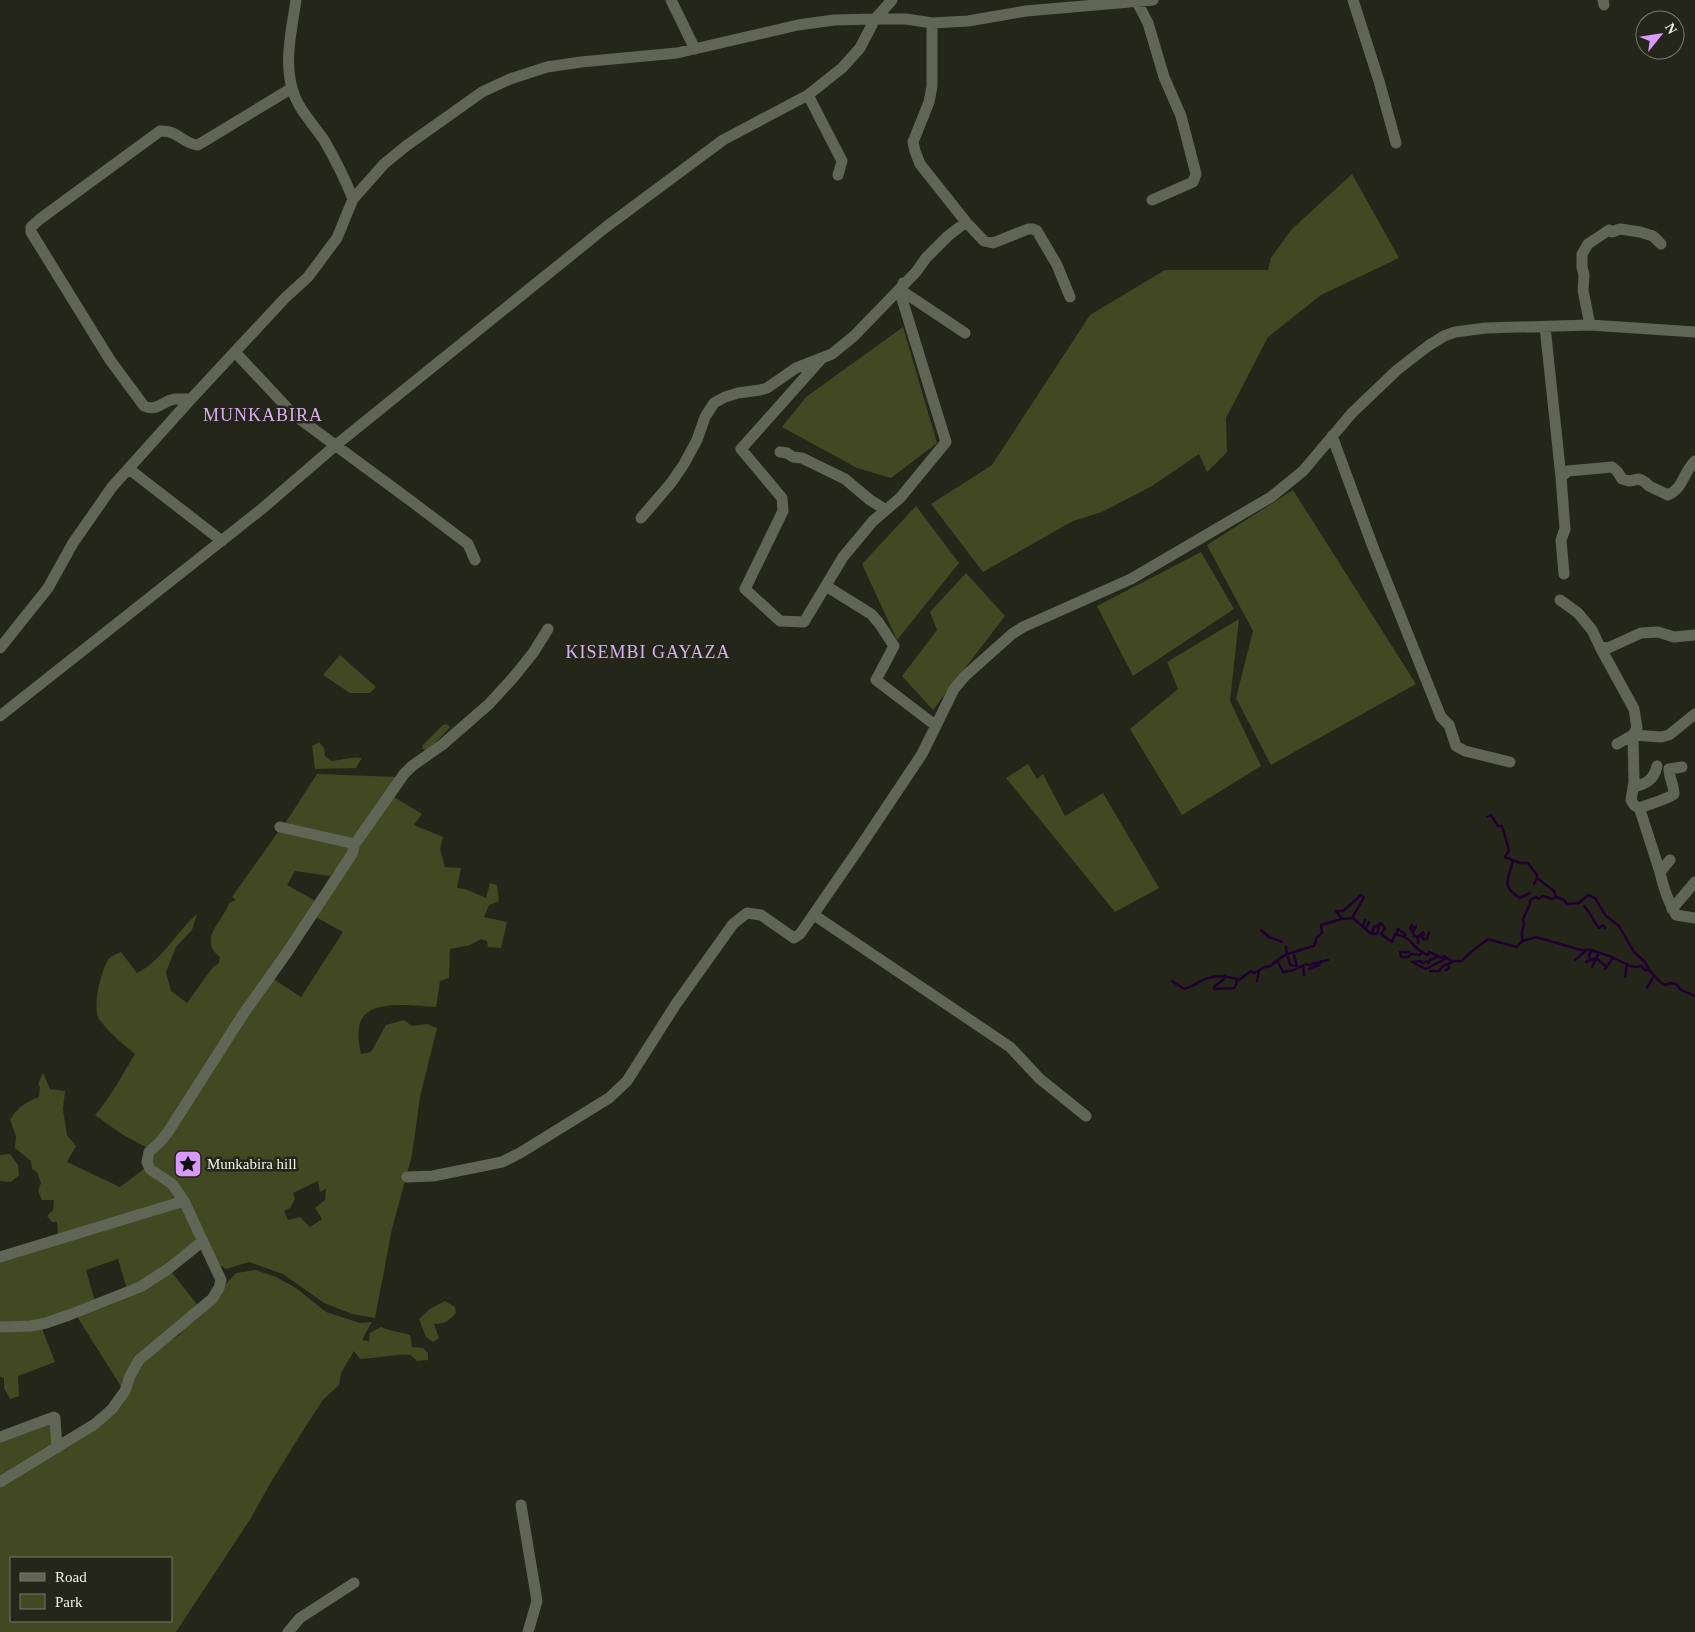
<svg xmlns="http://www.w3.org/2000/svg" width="1695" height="1632" viewBox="0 0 1695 1632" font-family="'Times New Roman',serif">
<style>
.green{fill:#414822;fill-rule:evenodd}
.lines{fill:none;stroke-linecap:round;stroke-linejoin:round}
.stream{stroke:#210030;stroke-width:2.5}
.minor{stroke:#616556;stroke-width:11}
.labels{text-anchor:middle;stroke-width:5;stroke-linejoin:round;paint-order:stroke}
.poi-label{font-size:15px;fill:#f1f3ea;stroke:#24261a;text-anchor:start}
.quarter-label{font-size:18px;letter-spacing:1px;fill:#d9aff0;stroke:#24261a}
</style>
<rect width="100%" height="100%" fill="#24261a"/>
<path class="green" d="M1352,174L1399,258L1321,295L1268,337L1226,418L1227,452L1207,472L1199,454L1152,486L1102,512L1073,521L983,572L931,504L992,465L1090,315L1165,270H1268L1271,258L1291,230Z
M903,327L937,443L891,478L857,468L782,427L806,397Z
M1293,490L1416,684L1271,765L1236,698L1253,631L1207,545Z
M916,506L959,563L897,640L862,564Z
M1201,552L1234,609L1133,676L1097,606Z
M966,573L1005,616L933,710L902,676L937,630L930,612Z
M1239,619L1230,701L1261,766L1182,815L1130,729L1178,689L1167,662Z
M340,655L376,687L370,693H350L323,675Z
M447,724L450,727L428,751L423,749L422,746L443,725Z
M319,742L324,748L325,756L331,761C342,760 351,756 362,758L356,768L315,769L312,746Z
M1028,764L1037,779L1043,774L1065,816L1103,793L1159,888L1115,912L1006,778Z
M317,774L398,777L354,840L284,825Z
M394,797L422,814L414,825L443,837L440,849L445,867L461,868L457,888L465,889L486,898L490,883L497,885L499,901L489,905L484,917L507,922L501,948L488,947L487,941L481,939L470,945L450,949L449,978L440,981L436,1007C415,1006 368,998 360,1023C357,1032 359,1045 361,1054L371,1052L386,1025L404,1020L412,1026L427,1024L437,1028L420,1097L412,1155L392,1229L375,1318L352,1314L324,1303L283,1274L249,1262L226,1269L220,1265L197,1218L151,1163L152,1156L163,1147L272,978L301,997L343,932L314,916L338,884L374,824ZM318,1181L320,1192L326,1189L325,1200L315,1208L322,1219L310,1227L300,1217L288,1220L284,1211L290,1208L295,1199L293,1193Z
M282,831L346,845L351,849L350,853L330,876L295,871L287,885L316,901L161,1137L148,1148L123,1135L95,1115C111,1097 122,1075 135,1054C123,1044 109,1033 99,1019C92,1008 101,971 108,960C111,956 117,954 121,952L137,973C162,961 176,932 197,914L192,930L176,947L166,972L171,991L187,1003L213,967L219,963L220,957C197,939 223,922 229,903L236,900L232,897L278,832Z
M43,1073L50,1089L65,1091L63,1109L67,1135L76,1146L67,1162L120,1187L144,1169L162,1180L181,1199L58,1236L57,1222H52L47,1216L53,1210L54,1200H42L38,1191L41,1183L37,1172L32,1169L31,1161L15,1148L16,1136L10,1120C16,1108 28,1101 39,1097L40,1087L38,1084Z
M10,1154L18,1165L19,1175L11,1182L0,1181V1155Z
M183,1204L200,1240L158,1272L127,1289L118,1259L86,1270L95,1301L32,1323L11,1321L0,1322V1261Z
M170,1270L199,1307L146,1348L122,1388L76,1315Z
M256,1270L276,1277L296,1288L326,1312L360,1323L372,1322L362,1340L369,1341L370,1333L381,1327C391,1331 400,1332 410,1335L412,1347L423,1348L428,1353V1360L417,1361C415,1359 413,1357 410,1355C405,1353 370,1359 360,1359L354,1351L341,1373L339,1385L323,1400L309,1421L271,1482L251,1518L176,1632H0V1486L102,1423L140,1366L165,1344L179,1335L236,1273ZM11,1558H171V1621H11Z
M445,1301L455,1307L456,1313C449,1321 444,1324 434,1324L439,1338L433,1342L426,1337L419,1319L430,1309Z
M41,1326L55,1362L18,1376L19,1396L10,1399L4,1388V1378L0,1377V1329Z
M52,1421L54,1447L0,1477V1441Z"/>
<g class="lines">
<path class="stream" d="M1487,817L1491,815L1498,826H1502L1509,850L1505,857L1520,863H1528L1537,875V878L1554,891L1556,897L1564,900L1567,904L1579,903L1588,895L1595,898L1606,916L1619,926L1634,952L1645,962L1649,970
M1513,860C1510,878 1499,885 1520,898L1530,893
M1534,884L1537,878
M1584,906C1591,913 1593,921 1599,928L1603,925L1605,928
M1342,919L1336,911H1343L1361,895L1364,897L1352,918
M1416,926L1413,933L1414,936L1418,937
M1363,927L1365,920
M1366,929L1369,922
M1261,930L1269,937L1282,942
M1372,933L1374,927L1379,925
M1413,933L1410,928L1412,925L1413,928
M1424,934L1422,936L1423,939H1427L1429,933
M1396,935L1398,929L1405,934V936
M1522,942V931L1524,925L1523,919L1530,904V900L1536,897L1538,899L1543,896L1552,899L1556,897
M1418,943V937L1423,932
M1286,947L1287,954
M1409,952H1400L1401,957H1408L1411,954L1420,955L1421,953
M1288,957L1290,965L1297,966L1294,955
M1437,957L1430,960L1428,963L1427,961L1423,963L1420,961L1412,962L1426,969L1447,958
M1277,960L1283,972L1294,970L1306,964L1309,965L1328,960
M1575,960L1587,950
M1590,960L1589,955L1592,950
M1586,962L1596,958L1607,967
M1303,966L1304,975
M1592,967L1599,953
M1309,969L1319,965L1321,961
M1605,969L1613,958
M1446,970L1449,968L1448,964
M1430,971H1439L1443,966L1452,962
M1225,975L1224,979L1214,987V989L1234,988L1236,985L1237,979
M1625,977L1627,964
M1172,981L1184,989C1192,987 1194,985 1201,981C1214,974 1226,975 1239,980L1251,971L1254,973L1265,967L1271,966C1282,953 1298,951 1314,946L1317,937L1322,933L1321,925L1342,919L1353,918L1370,933L1376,934L1378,932L1379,924L1381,923L1385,928L1381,934L1392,942L1395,934C1414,937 1412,950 1428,955L1429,952L1442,958L1444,956L1452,961H1462C1465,955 1482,944 1488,939L1517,947L1522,941L1536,937L1581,950H1591L1612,957L1630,966L1637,967L1641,966L1645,970H1649L1660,982L1665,985L1671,983L1676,984L1681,990L1695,996
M1257,981L1259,971
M1647,988L1654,976"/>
<path class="minor" d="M296,0C292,28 284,60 292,88C297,108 313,124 324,140C335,159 345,179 353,199
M671,0L695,49
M1353,0L1379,81L1396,143
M1603,0L1604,5
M1137,2L1148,23L1164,77L1181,116L1196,174L1193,182L1152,200
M932,23V86L929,102L913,142L915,151L920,164L966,222L984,241L993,243L1028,229H1033L1037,231L1057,265L1070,297
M808,95L842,161L838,175
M902,291L965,333
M1590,325L1583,290L1584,275L1582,267V254L1588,244L1609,230L1612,232L1620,229L1640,232L1653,236L1661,244
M1545,327L1561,477L1565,529L1561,540L1564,574
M235,352L293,414L411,501L468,544L475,560
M822,358L741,449L782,498L783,511L745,589L780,621L804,622L843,557L873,521L900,498L946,442L902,299L903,283
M191,399C186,399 180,399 175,399C162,401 158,412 144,406L110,360L31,232V227L40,219L160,131C178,130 183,144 198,145L292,88
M1332,436L1373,547L1441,717L1449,725L1456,746L1465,751L1510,762
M780,452L787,453L793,457L802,458L845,479L870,500L886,510
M129,469L222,541
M1561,477L1568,471L1612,467L1617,471L1622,479L1629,481L1639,479L1645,482L1649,486L1668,495C1684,488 1683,472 1695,461
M641,518L671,483L684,464L697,440L705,417L714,403L725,397L738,393L760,390L767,388L796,368L832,354L854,336L916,272L926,258L948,236L966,222
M826,586L871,614L879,623L894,646L876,680L935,725
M1560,600L1578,613L1592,630L1600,647L1608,648L1641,633L1658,632L1674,637L1695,635
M1600,647L1634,709L1637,728L1633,735L1634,782L1631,800L1634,805L1639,808L1641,813L1660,872
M0,648L48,588L73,543L112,487L191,399L285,298L308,277L337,238L353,199L384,164L406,146L482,92L510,79L547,67L581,62L677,53L798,25L834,20L875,19H906L932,23L968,21L1026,11L1153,0
M0,716L263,508L336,445L606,227L723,140L808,95L842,68L860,48L875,19L892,0
M1617,744L1633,735L1661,737L1669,735L1695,714
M1633,787C1646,784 1654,780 1657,766
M1639,808C1647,805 1668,799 1674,794C1674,785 1669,778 1669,769L1682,767
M280,827L355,844
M1670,860L1660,872C1663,887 1668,901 1676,915L1695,918
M1672,909L1695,882
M814,915L1010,1047L1040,1079L1086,1116
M407,1177L433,1176L502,1162L520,1153L609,1098L627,1081L676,1004L733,924L747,913L761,915L794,938L800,934L860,847L922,754L954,689L965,676L1012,634L1023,627L1131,579L1271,497L1303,471L1352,413L1397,370L1428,346L1444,336L1455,332L1486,328L1590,325L1695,332
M0,1257L184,1201
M0,1327L31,1326L46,1323L69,1315L140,1287L168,1269L203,1241
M0,1437L54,1417L55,1418L57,1448
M0,1482L95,1424L112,1409L125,1391L130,1376L139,1360L212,1299L219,1288L221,1280L184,1201L172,1184L150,1169L147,1162L149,1152L160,1142L168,1132L242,1016L288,951L352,854L355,844L404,774L412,766L442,745L489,704L512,679L533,653L548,629
M521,1505L537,1601L528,1632
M288,1632L300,1618L354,1583"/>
</g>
<defs>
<g id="sight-square" transform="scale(1.4375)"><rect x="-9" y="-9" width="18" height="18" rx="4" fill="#d89af8" stroke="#24261a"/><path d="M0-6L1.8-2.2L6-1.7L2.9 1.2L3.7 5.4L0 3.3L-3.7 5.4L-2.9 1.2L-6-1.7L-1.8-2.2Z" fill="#111"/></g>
</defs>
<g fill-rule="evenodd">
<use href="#sight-square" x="188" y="1164"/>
</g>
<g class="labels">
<g class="poi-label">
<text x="207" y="1169">Munkabira hill</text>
</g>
<g class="quarter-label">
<text x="263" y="421">MUNKABIRA</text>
<text x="648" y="658">KISEMBI GAYAZA</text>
</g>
</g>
<rect x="10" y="1557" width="162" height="65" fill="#24261a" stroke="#76786d"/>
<rect x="20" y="1573" width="25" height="8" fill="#616556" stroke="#76786d"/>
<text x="55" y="1582" font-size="15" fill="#f1f3ea">Road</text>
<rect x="20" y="1594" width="25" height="15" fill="#414822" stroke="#76786d"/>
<text x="55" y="1607" font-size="15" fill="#f1f3ea">Park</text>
<g transform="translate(1660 35) rotate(60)"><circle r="24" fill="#24261a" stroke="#76786d"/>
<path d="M0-4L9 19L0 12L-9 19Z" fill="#d89af8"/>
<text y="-8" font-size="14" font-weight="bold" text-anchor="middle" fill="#f1f3ea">N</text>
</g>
</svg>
